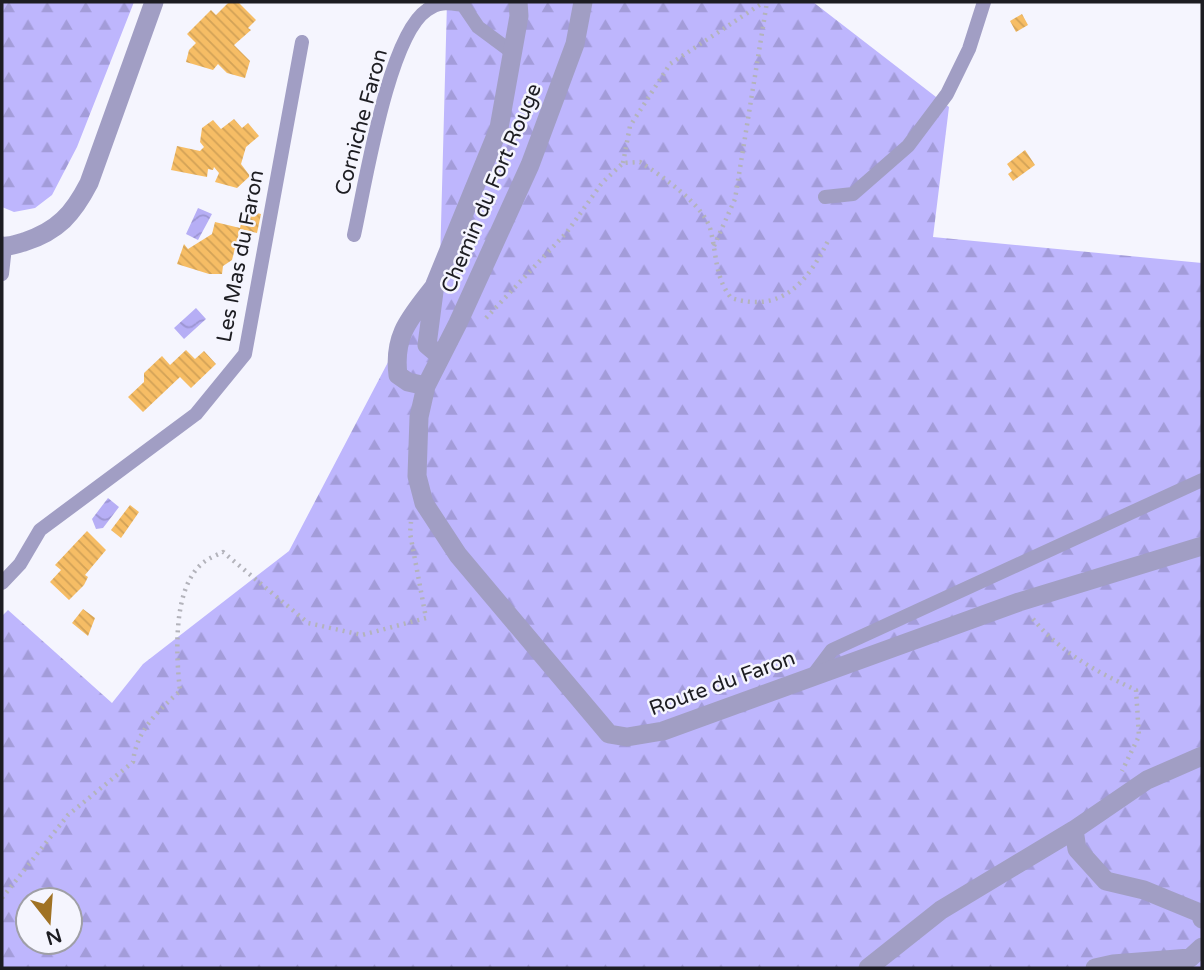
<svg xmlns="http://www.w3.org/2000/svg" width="1204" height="970" viewBox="0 0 1204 970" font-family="'Varela Round',sans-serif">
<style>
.forest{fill:url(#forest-firs);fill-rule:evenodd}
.water{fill:url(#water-waves)}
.building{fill:url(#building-back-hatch)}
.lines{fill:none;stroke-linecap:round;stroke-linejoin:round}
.path{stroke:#b3b3bb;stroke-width:4.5;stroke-dasharray:2 5;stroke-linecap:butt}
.service{stroke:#a19ec4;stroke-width:14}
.minor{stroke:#a19ec4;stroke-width:19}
.labels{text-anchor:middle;stroke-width:5;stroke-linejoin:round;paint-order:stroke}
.street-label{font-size:21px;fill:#1d1d22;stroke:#f5f5fe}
</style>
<defs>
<pattern id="forest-firs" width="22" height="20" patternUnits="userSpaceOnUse" patternTransform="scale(1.75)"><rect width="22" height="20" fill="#beb6fd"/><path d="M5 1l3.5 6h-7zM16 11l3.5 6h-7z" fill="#a39cd9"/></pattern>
<pattern id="water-waves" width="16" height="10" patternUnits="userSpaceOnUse" patternTransform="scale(1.75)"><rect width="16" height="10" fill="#b6aef5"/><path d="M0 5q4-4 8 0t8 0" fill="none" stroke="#9c95d2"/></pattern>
<pattern id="building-back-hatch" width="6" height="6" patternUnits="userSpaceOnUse" patternTransform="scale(1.75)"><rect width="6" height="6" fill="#f6bd65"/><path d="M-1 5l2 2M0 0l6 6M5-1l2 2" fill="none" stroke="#d2a257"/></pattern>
</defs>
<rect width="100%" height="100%" fill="#f5f5fe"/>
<path class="forest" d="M2,2H134L77,147L52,195L35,208L14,212L2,207Z
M447,2H813L949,107L933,237L1202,263V968H2V616L8,610L112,703L143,664L289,551L440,263ZM28,900H70V942H28Z"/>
<path class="water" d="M198,208L212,214L198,240L186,234Z
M196,308L206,319L184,339L174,328Z
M108,498L119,507L103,528L96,529L92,519Z"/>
<path class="building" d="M229,2H238L256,20L248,28L251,30L234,45L250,61L245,78L227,73L218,64L213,70L186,62L189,50L196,43L187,34L211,10L216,15Z
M1022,14L1028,25L1016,32L1010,21Z
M234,119L242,128L248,123L259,136L246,147L241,164L250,176L237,188L215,182L219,173L214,167L213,170L208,169L207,177L171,170L177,146L200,151L204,147L200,142L202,128L213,120L221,129Z
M1025,150L1035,165L1013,181L1008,174L1012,171L1007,164Z
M244,210L261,214L257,233L240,229L232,260L223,266L222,274H209L177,264L184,244L188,249L212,234L215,222L240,228Z
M186,350L195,359L204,351L216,364L191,388L180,377L143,412L128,397L144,382V373L162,356L170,365Z
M130,505L139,512L121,538L111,530Z
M87,531L106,550L85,575L88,577L84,585L69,600L50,582L61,570L55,565Z
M83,609L95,618L88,636L72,623Z"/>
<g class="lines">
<path class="path" d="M623,163L630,126L670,64L764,2
M714,246L735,199L767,2
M486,318L567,232L602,183L623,163L640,162C662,176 706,206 711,232C717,257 715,277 731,298C783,314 808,281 829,239
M1033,619C1061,653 1097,672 1136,690L1139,736L1122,771
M2,898L68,815L133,762C136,731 158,711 180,691C176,655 172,586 204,562C209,558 217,555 223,552L308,623L362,635L426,618L410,533L411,522"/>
<path class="service" d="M825,197L853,194L908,146L947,94L969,49L984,2
M354,235C365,186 388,36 427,10C439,1 448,3 463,5L478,27L513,53
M2,274L5,247
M2,583L20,564L40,530L196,414L245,354L302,42
M814,674L832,650L1202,480"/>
<path class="minor" d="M583,2L575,44L530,165L458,323L426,386L419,417L417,476L424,503L458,555L609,734L627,737L663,731L1019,602L1202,546
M2,246C9,247 16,244 24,242C58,231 73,214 89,183L154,2
M440,356L427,345L435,284L499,128L519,16L518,2
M426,386L408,382L398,375C393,335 410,318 433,288
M1074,830L1077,849L1106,881L1144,890L1200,913L1202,919
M868,968L941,910L1074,830L1147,780L1202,756
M1095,968L1113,964L1190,958L1202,947"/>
</g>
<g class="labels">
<g class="street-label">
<text transform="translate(361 122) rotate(-75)" y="7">Corniche Faron</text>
<text transform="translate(491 188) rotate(-67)" y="7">Chemin du Fort Rouge</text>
<text transform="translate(240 256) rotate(-79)" y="7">Les Mas du Faron</text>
<text transform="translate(722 683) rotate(-20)" y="7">Route du Faron</text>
</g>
</g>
<rect width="1204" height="970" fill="none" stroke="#1d1d22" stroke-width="7"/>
<g transform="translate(49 921) rotate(163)"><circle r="33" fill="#f5f5fe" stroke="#9f9fa6" stroke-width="2"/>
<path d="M0-5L12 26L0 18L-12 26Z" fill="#a07224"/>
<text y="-10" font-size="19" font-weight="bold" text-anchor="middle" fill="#1d1d22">N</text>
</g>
</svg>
